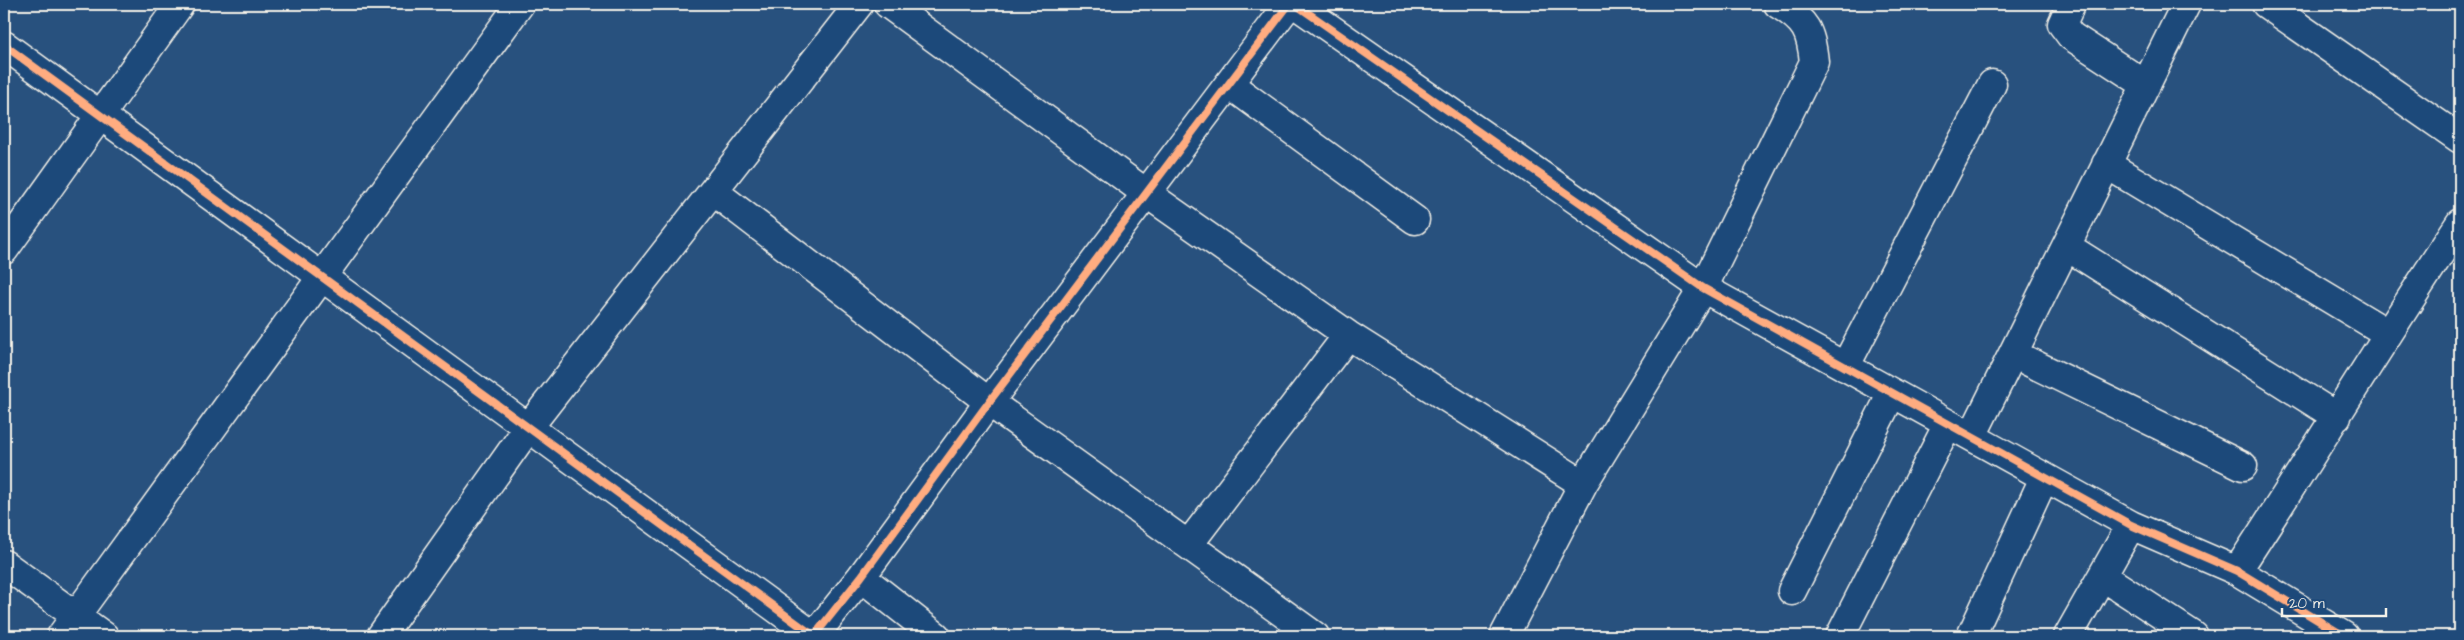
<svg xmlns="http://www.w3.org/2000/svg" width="2464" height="640" viewBox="0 0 2464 640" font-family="'Architects Daughter',sans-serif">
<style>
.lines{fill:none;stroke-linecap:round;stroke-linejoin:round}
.minor-casing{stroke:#f4f1e8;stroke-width:31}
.minor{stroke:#1f4a7a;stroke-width:28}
.cycleway-casing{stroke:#1f4a7a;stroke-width:11}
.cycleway{stroke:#ffac80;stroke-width:8}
</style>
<rect width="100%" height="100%" fill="#28517e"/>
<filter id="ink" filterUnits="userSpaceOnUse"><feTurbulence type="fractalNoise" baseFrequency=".02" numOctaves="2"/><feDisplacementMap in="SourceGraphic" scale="10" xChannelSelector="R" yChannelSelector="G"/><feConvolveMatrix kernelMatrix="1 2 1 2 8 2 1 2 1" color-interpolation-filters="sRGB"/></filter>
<g filter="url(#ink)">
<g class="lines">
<g class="minor-casing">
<path id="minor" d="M888,4L1146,193L1348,335L1583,484
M1295,4L1703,288L2131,525L2237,571L2344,636
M2071,4L2062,24L2071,36L2146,85
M2266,4L2460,139
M4,45L814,636L861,577L989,402L1289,4
M1229,84L1415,220
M2106,164L2387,333
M713,191L989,402L1315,636
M2066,246L2337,417
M4,250L180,4
M2013,354L2243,466
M1845,367L1992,84
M1972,436L2186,4
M1189,544L1348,335
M4,564L104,636
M2237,571C2312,456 2384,338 2460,223
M2102,576L2194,636
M861,577L936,636
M1792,591L1892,393
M61,636L520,4
M381,636L528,428L859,4
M1504,636L1583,484L1703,288L1814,62C1811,31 1806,21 1778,4
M1840,636L1948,424
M1971,636L2044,478
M2068,636L2131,525"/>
</g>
<use href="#minor" class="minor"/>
<g class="cycleway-casing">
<path id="cycleway" d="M1295,4L1703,288L2131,525L2237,571L2344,636
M4,45L814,636L861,577L989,402L1289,4"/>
</g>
<use href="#cycleway" class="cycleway"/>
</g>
</g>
<rect width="2464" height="640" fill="none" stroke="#1f4a7a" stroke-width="20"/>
<rect x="10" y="10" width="2444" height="620" fill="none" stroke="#f4f1e8" stroke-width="2" filter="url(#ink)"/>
<path d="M2282 608v8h104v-8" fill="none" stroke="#f4f1e8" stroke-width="2.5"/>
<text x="2289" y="608" font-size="15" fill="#f4f1e8" stroke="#1f4a7a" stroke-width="4" paint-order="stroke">20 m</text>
</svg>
